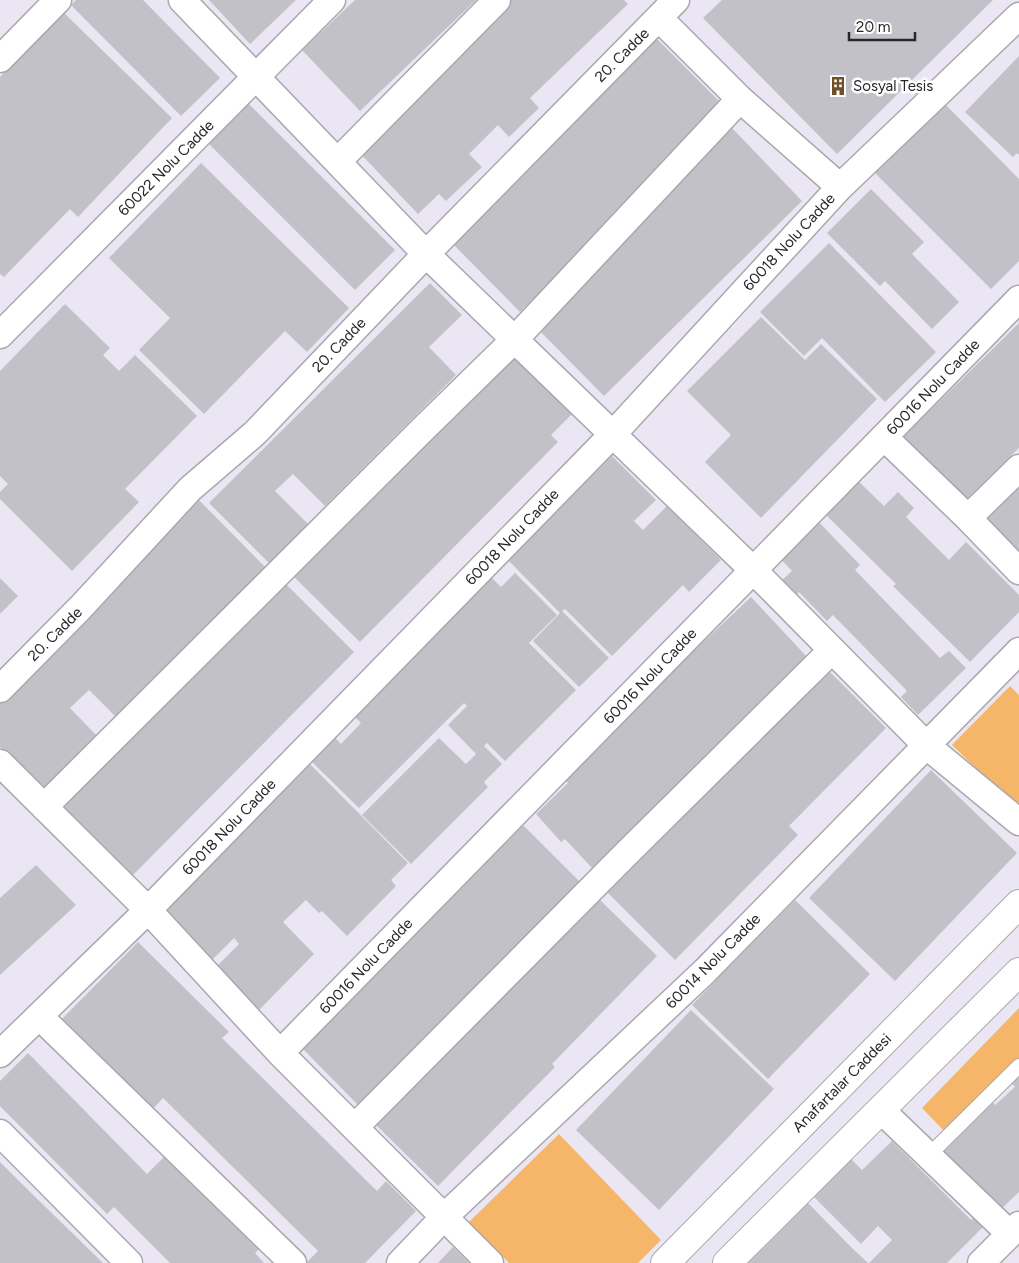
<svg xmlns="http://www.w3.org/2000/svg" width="1019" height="1263" viewBox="0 0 1019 1263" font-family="Figtree,sans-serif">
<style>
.built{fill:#eae6f4}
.green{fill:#f5b66a}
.building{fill:#c3c1c8}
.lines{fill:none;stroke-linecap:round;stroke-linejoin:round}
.lane-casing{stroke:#aaa8ae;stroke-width:16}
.street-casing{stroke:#aaa8ae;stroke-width:29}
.primary-casing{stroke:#aaa8ae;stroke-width:30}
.lane{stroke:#fff;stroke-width:14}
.street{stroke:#fff;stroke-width:26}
.primary{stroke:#fff;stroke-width:28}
.labels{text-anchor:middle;stroke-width:5;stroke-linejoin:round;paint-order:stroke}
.street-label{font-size:15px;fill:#272628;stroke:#fff}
.poi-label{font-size:15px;fill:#272628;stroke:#fff;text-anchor:start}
</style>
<rect width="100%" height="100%" fill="#f5f3fa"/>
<path class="built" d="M0,0H1019V1263H0Z"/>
<path class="green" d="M1010,686L1019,695V810L952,745Z
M1019,1008V1058L946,1133L922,1108Z
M559,1134L661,1240L638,1263H509L469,1222Z"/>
<path class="building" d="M76,0H143L220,78L181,116L71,5Z
M209,0H296L250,44Z
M355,0H476L360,111L302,50Z
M511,0H624L628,4L530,98L539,108L509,137L498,125L469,154L482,167L446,201L439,194L418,214L356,149Z
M722,0H993L837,154L703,18Z
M62,11L172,118L78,217L70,209L4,277L0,274V77Z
M655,37L725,107L520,312L451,242Z
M1019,56V155L1017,153L1013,157L965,112Z
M243,98L395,250L355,290L203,138Z
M942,101L1019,179V261L991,289L873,171Z
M732,128L802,201L604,396L533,324Z
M201,163L349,308L307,352L285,331L204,414L139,350L170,318L109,258Z
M871,189L924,242L912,254L959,302L932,329L885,281L880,286L827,233Z
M829,243L936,352L885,402L822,338L804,356L760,312Z
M430,283L462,315L429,347L456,375L325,506L293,474L275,491L308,524L269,563L209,503Z
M65,304L110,348L103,355L119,371L135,355L197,416L125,489L139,502L72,571L0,499V492L8,484L0,476V371Z
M761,317L805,360L821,344L877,399L761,518L705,462L731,435L687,391Z
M1019,323V448L963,503L900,440Z
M511,351L573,413L551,435L558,442L360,642L290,573Z
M612,456L656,500L634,521L643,530L667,506L721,560L689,592L683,585L612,656L565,609L562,611L609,658L579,687L533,641L560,613L508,560Z
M855,478L884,506L898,492L914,508L906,517L949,560L966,542L1019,595V612L970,662L893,586L896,584L822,511Z
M1019,479V558L980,519Z
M199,500L265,567L116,717L89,690L70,708L97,736L44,790L0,747V701Z
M816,519L860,565L855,570L940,658L949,651L966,668L918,715L901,697L907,691L833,615L827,621L799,592L796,595L781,581L792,571L778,556Z
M515,573L557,615L529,643L576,690L505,761L487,743L484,746L502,764L484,782L488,787L411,864L362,815L439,738L466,764L476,754L448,725L467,706L464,703L359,808L311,761L334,737L341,744L361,723L351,713L489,575L501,587Z
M0,578L18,596L0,614Z
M283,581L354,652L132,876L61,805Z
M751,597L808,658L709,752L712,755L592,868L565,839L561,842L536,814L568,783L561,776Z
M827,669L886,728L789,826L798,835L675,960L607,892Z
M310,764L408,863L391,880L396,886L347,936L322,911L319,913L306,900L283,922L314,954L259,1010L216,967L239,944L234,938L210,962L161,912Z
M931,770L1017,853L895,981L809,898Z
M522,824L582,884L359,1106L300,1046Z
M36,865L76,905L0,975V898Z
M596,896L657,956L552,1064L555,1067L438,1186L374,1123Z
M795,900L870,974L768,1079L692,1005Z
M138,942L229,1032L222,1038L377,1191L386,1181L416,1211L365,1263H306L318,1251L163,1098L151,1111L60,1021Z
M691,1010L774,1089L659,1210L576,1130Z
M28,1053L147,1174L169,1152L262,1246L255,1253L264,1263H170L114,1207L107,1214L0,1106V1081Z
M1019,1075V1192L997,1213L939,1152L991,1101L995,1105L1015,1087L1011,1083Z
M892,1141L971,1220L979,1212L988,1222L947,1263H869L892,1240L878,1226L861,1244L814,1197L851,1159L862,1170Z
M0,1162L24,1186L103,1263H0Z
M808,1203L852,1248L868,1263H748Z
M453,1247L469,1263H438Z"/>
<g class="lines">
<g class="lane-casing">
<path id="lane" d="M929,1155L1019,1066"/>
</g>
<g class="street-casing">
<path id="street" d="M182,0L426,254L753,570L927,746L1019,822
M659,18L740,99L840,187
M0,59L58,0
M338,161L497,0
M0,335L332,0
M884,437L968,518L1019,571
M968,518L1019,468
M0,689L81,607L190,489L255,433L426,254L676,0
M0,763L148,910L280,1053L490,1263
M44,807L422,430L515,339L740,99
M39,1016L293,1263
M280,1053L1019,299
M0,1054L148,910L613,434L840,187L1019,16
M881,1110L1010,1234
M355,1127L626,854L832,650
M0,1133L129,1263
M400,1263L445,1216L705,971L1019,651
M981,1263L1019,1225"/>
</g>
<g class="primary-casing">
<path id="primary" d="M665,1263L1019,904
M727,1263L1019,972"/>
</g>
<use href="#lane" class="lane"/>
<use href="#street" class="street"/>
<use href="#primary" class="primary"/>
</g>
<defs>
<g id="building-bare" transform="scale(1.5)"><path d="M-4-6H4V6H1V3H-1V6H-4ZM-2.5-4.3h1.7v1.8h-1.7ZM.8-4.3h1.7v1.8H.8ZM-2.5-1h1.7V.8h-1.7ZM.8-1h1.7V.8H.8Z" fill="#715027" stroke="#fff" stroke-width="2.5" paint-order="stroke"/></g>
</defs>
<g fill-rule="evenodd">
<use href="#building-bare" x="838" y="86"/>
</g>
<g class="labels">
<g class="street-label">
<text transform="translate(622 55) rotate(-45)" y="5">20. Cadde</text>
<text transform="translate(166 168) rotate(-45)" y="5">60022 Nolu Cadde</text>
<text transform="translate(789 242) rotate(-47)" y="5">60018 Nolu Cadde</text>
<text transform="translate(339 345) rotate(-46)" y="5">20. Cadde</text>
<text transform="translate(933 387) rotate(-46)" y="5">60016 Nolu Cadde</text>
<text transform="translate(512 537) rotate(-46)" y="5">60018 Nolu Cadde</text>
<text transform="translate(55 634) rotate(-45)" y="5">20. Cadde</text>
<text transform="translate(650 676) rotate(-46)" y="5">60016 Nolu Cadde</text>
<text transform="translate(229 827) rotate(-46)" y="5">60018 Nolu Cadde</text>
<text transform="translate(713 961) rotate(-45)" y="5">60014 Nolu Cadde</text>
<text transform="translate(366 966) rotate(-46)" y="5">60016 Nolu Cadde</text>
<text transform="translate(842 1083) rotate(-45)" y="5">Anafartalar Caddesi</text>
</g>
<g class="poi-label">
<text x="853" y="91">Sosyal Tesis</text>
</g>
</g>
<path d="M849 32v8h66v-8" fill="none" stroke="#272628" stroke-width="2.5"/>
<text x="856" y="32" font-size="15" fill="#272628" stroke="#ffffff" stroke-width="4" paint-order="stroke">20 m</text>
</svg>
